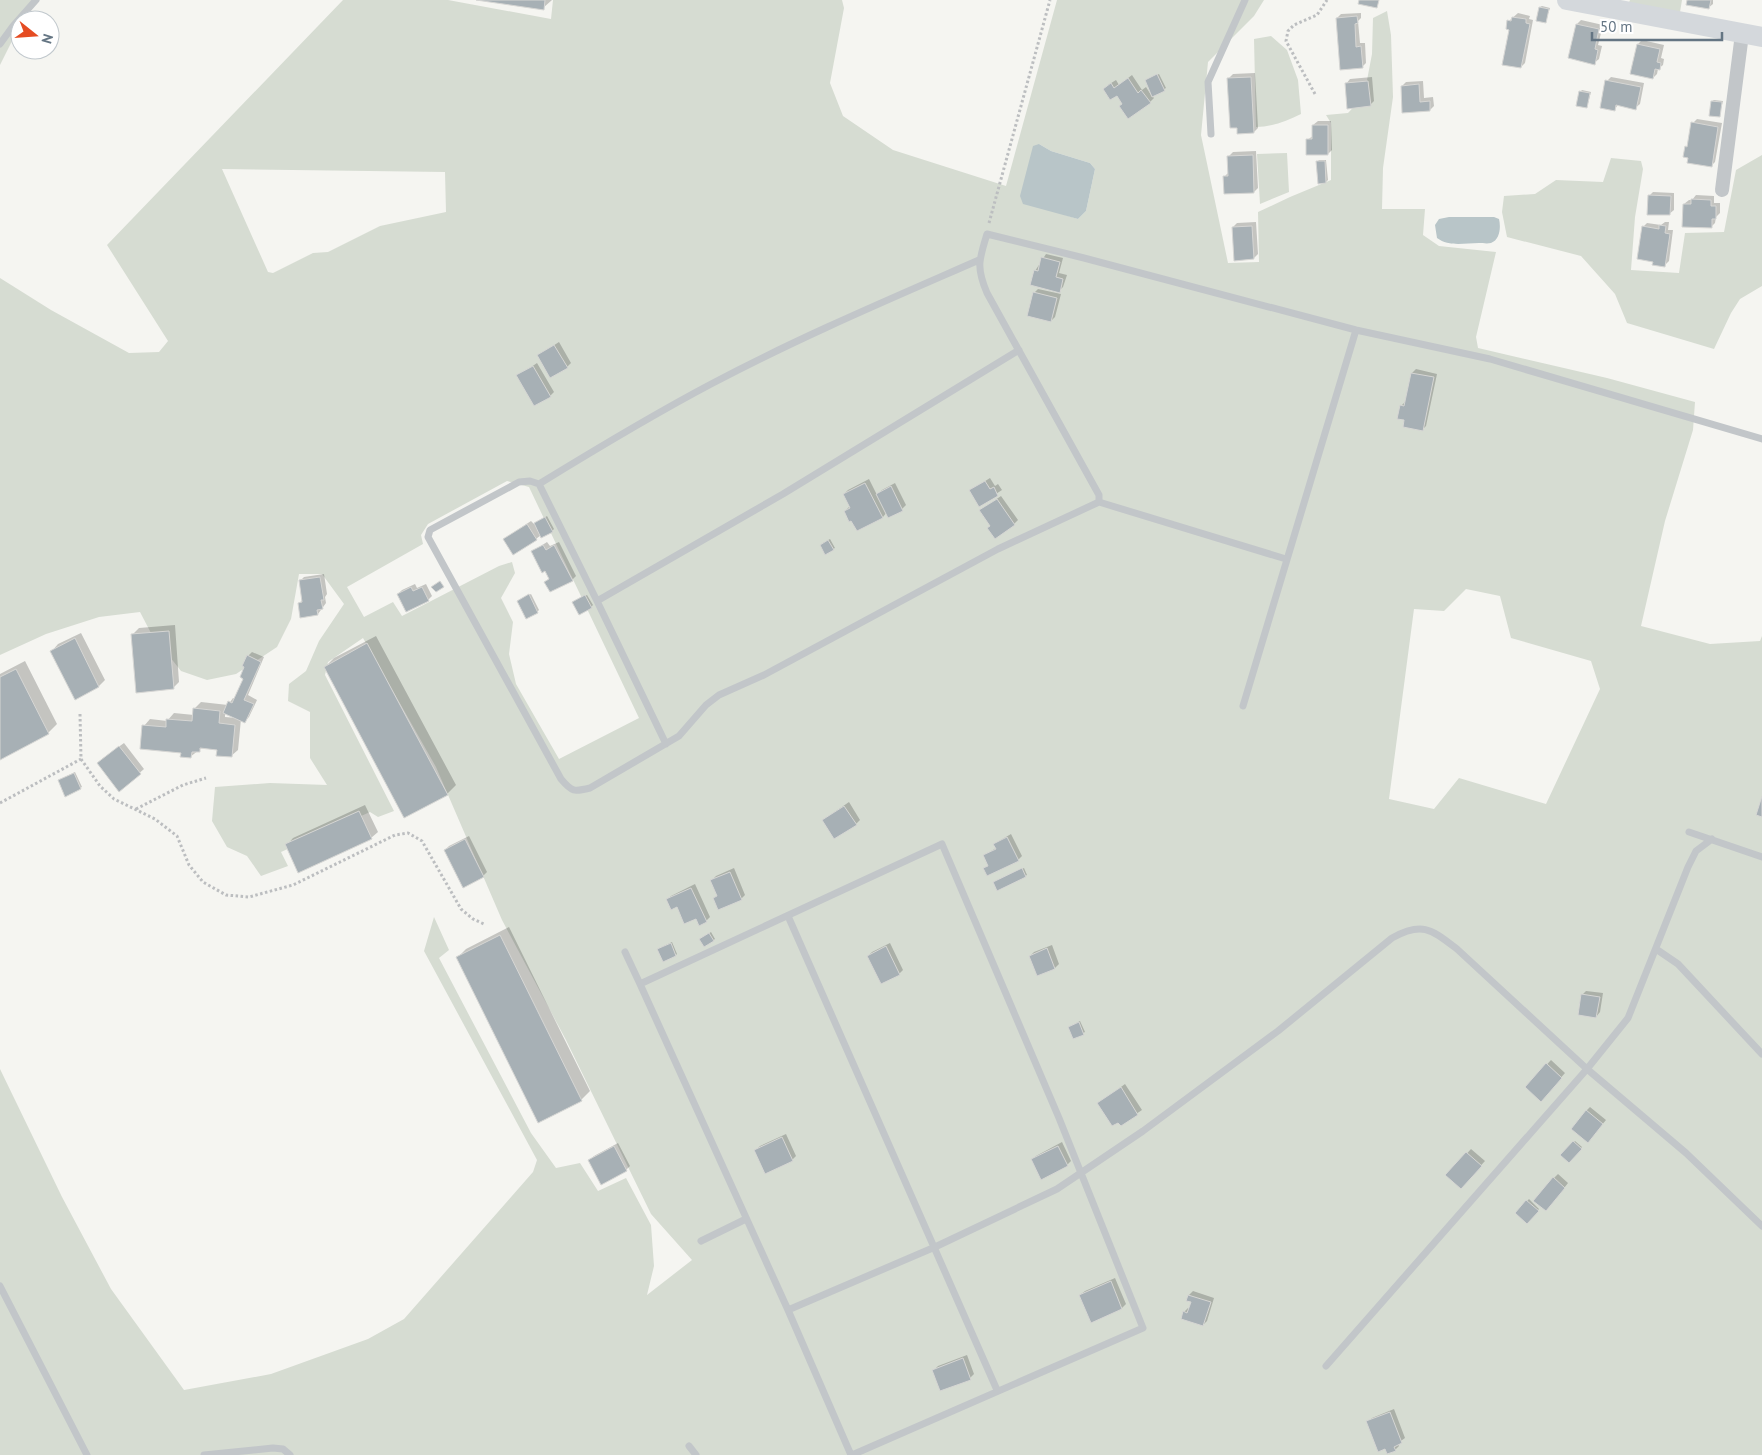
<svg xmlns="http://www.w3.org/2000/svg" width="1762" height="1455" viewBox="0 0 1762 1455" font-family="'PT Sans',sans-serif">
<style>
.green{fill:#d6dcd2;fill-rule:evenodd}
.water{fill:#b8c5c8}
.shadow{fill:#0003;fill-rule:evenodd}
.building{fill:#a7b0b5;stroke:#d6d6d4}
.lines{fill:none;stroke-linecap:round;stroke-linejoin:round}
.path{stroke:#bcbec0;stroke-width:3;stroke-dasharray:2.5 2.5;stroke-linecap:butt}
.lane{stroke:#c2c6c9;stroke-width:7}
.street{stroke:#c2c6c9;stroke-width:14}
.secondary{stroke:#d4d8dc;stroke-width:20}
</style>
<rect width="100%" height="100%" fill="#f5f5f1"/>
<path class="green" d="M0,0H33L20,20V25L0,65Z
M343,0H448L551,19L553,0H842L844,8L830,83L843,116L893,150L1006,186L1057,0H1264L1254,16L1208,62L1201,135L1228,263L1259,262L1258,212L1290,197L1331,180V123L1326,115L1348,113L1364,96L1372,54L1373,18L1387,11L1391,35L1393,97L1383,168L1382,209H1425L1423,235L1439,246L1496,252L1476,337L1478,348L1607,378L1695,402L1693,430L1665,521L1641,626L1710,644L1760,641L1762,636V1455H0V1069L62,1197L111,1289L184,1390L271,1374L368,1339L404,1319L533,1172L537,1160L424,951L434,917L449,950L439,958L531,1133L556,1168L580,1163L598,1191L626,1178L651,1225L654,1266L647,1295L692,1260L651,1214L566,1040L502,920L436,767L363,638L328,662L325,675L394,811L378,817L370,812L281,852L288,866L261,876L247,856L227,847L212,821L215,787L270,783L327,785L310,758V712L288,701L289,684L306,671L319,641L344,604L322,574H299L291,619L277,647L236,674L207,680L181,671L151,633L140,612L99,617L46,634L0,655V278L51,310L129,353L159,352L168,341L107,245ZM1039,144L1051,151L1090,163L1095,169L1086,211L1078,219L1065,215ZM222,169L445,172L446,212L380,226L328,252L313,253L273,273L268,272ZM507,481L529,487L639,718L559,759L516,684L509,654L513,622L501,598L515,573L512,562L499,566L402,616L393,602L364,617L347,587L423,544L421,535L428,524ZM1466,589L1500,596L1511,638L1591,661L1600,689L1546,804L1459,778L1434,809L1389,799L1414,609L1444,611Z
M1630,0H1682L1680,12L1628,5Z
M1271,36L1287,50L1298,80L1301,114C1287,121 1272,127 1256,127L1254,39Z
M1287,153L1289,192L1260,204L1257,154Z
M1762,155V286L1740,299L1731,313L1714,349L1627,323L1615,294L1581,256L1507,237L1502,212L1504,196L1535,194L1556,180L1603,182L1611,158L1641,161L1643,169L1635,217L1631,270L1679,273L1685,233L1724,232L1736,170Z"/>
<path class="water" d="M1039,144L1051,151L1090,163L1095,169L1086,211L1078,219L1023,204L1020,196L1033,146Z
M1449,217H1494L1499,219C1501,227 1500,240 1491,243C1487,244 1482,243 1479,243C1464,243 1449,247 1437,238L1435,225L1439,219Z"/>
<path class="shadow" d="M483,0H552L543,8Z
M1688,0H1713V4L1708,8Z
M1542,6L1550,8L1545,22L1540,7Z
M1361,13V18L1358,21L1360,43H1365L1366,63L1362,67L1337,18L1341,14Z
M1518,13L1530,16L1529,19L1533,20L1525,63L1521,67L1509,21Z
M1581,20L1603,25L1598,45L1602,46L1599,59L1594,63L1569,57L1577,24Z
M1642,40L1664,45L1661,58L1664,59L1663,65L1658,69L1657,74L1653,78L1631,73L1638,44Z
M1255,73L1258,128L1254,132L1229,78L1233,74Z
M1159,74L1166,88L1152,96L1154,98L1150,102L1124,103L1108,85L1116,80L1119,85L1132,75L1142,90L1146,87L1151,95L1148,79Z
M1372,77L1374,101L1370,105L1346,84L1350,79Z
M1611,77L1644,83L1640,104L1635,108L1618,105L1614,110L1607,81Z
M1423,81L1424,98L1433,97L1434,106L1430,110L1403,111L1402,86L1406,82Z
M1582,90L1591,92L1587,107L1580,92Z
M1714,100L1723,101L1719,116L1712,101Z
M1697,119L1722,123L1715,162L1711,166L1686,147L1689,144L1693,123Z
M1318,121H1331L1332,150L1328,154L1307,140L1313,136V125Z
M1256,151L1258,188L1254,192L1225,176L1229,172L1228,157L1233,152Z
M1319,160H1326L1328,180L1326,182L1317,162Z
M1653,192L1674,193V210L1669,214L1649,196Z
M1696,195L1714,196V203H1720V213L1716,217L1715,223L1711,227L1684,204L1689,200H1692Z
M1256,222L1258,254L1254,258L1233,227L1237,223Z
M1665,222H1669L1668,230H1673L1669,261L1665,265L1643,227L1647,223L1661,225Z
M1046,254L1063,258L1059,273L1067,275L1063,287L1059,291L1035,271Z
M1038,289L1061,294L1055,317L1051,321L1034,293Z
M559,342L571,363L567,367L539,355Z
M537,363L554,392L550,396L518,376Z
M1416,369L1437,374L1426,426L1422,430L1406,419L1401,406L1405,402L1412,373Z
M990,478L995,486L998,484L1002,490L979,505L971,490Z
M869,479L877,495L882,490L895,483L906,505L902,509L887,512L883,517L858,530L845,511L850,506L844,494L848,490Z
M1001,496L1018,520L1014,524L991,526L985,507Z
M547,516L554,529L552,531L541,535L536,539H504L531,521L534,524Z
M830,539L835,548L833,549L823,543Z
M547,542L550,546L559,542L576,576L572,580L546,582L550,578L533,551Z
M324,574L327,594L325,597L326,603L318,614L299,603L303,600L300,581L304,577Z
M415,584L417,588L426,584L432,596L428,600L398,594L402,590Z
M531,594L539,610L537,612L518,601Z
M587,595L593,605L591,607L575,601Z
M175,625L179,682L173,688L133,634L139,628Z
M81,633L105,680L99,686L75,698L52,651L58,644Z
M376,636L456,785L447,794L325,667L334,658Z
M252,652L264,657L248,695L257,700L249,717L245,721L241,719L238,750L231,756L218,749L203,747L190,757L144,726L150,719L167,721L174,713L194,715V709L201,702L228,705L233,698L235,699L244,678L248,656ZM225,713L237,718L225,717Z
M25,661L57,724L48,733L0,758V674Z
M124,743L144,769L120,790L102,759Z
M75,772L82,787L80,788L61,779Z
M849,802L860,820L856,824L823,820Z
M365,805L378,832L371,838L287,845L293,838Z
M1011,834L1022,856L1018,860L985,869L989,864L985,855L996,848L995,845L999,841Z
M469,836L487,872L483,876L445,850L449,846Z
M734,868L745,895L741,899L714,898L718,895L712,880L716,876Z
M1024,868L1027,875L1025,876L996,881Z
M695,884L710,917L706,921L667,900L671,896Z
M509,927L590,1091L581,1100L457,958L466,949Z
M711,932L715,939L705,946L702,938Z
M672,942L677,954L676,955L660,948Z
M890,943L903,970L899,974L868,956L872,952Z
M1052,945L1059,964L1055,968L1037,975L1030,956L1034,952Z
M1586,991L1603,993L1600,1012L1596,1017L1582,995Z
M1080,1021L1085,1032L1083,1033L1069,1027Z
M1551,1060L1565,1073L1541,1100L1526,1087Z
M1125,1084L1142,1110L1121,1124L1099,1103Z
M1590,1107L1606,1120L1592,1137L1586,1111Z
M786,1134L796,1156L792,1160L756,1150L760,1146Z
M1575,1141L1582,1147L1569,1161L1562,1155Z
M1062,1142L1071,1161L1067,1165L1032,1160L1036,1156Z
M618,1143L630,1166L626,1170L590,1160L594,1156Z
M1471,1149L1485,1161L1461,1187L1447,1175Z
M1558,1174L1568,1183L1550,1206L1554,1178Z
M1529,1199L1539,1209L1527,1222L1516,1213Z
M1115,1278L1126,1304L1122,1308L1092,1321L1080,1295L1085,1291Z
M1193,1291L1214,1298L1207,1321L1203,1325L1184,1312L1188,1308L1190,1309L1192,1301L1189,1295Z
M967,1355L974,1374L970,1378L934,1370L938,1366Z
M1394,1409L1405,1438L1398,1443L1399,1446L1395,1450L1368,1422L1372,1418Z"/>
<path class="building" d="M476,0H545L544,10Z
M1359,0H1379L1377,8L1358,4Z
M1687,0H1711L1709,9L1686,5Z
M1539,7L1549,9L1546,23L1536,21Z
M1357,16L1358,23L1355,24L1356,47L1361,46L1363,68L1340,70L1336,18Z
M1512,17L1526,19V23L1530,24L1521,68L1502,65L1509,30L1506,29L1507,20L1511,21Z
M1576,24L1599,29L1595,49L1598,50L1595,65L1568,58Z
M1637,44L1660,49L1657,62L1661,63L1660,70L1655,69L1653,79L1630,74Z
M1157,74L1165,91L1152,97L1145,80Z
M1251,77L1254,133L1237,134V128H1230L1227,78Z
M1128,78L1138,93L1141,90L1151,103L1128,119L1119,106L1122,104L1117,96L1110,100L1103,89L1111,83L1114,88Z
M1605,80L1641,87L1636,110L1616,105L1615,111L1600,108Z
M1368,81L1371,106L1347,109L1345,83Z
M1419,84L1420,102L1430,101V111L1402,113L1401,86Z
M1579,91L1590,93L1587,108L1576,106Z
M1711,101L1722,102L1720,117L1709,116Z
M1691,122L1718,127L1712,167L1687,163L1688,158L1683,157L1685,146L1687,147Z
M1312,125H1328V155H1306V139H1312Z
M1253,155L1254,193L1224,194L1223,176H1228L1227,156Z
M1316,161H1325L1326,183L1318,184Z
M1648,195L1671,196L1670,215H1647Z
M1691,199L1711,200V206H1716V219H1712V228L1682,227L1683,204H1691Z
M1659,225L1666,226L1665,233L1670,234L1665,267L1652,265L1653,262L1637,259L1642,226L1659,229Z
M1252,226L1254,259L1234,261L1232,227Z
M1041,257L1060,262L1056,277L1063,279L1060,293L1030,285L1034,270L1038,271Z
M1033,292L1057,298L1051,322L1027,316Z
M554,345L568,368L550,378L537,355Z
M533,366L551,397L534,406L516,375Z
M1411,373L1434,377L1423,431L1403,427L1404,420L1397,419L1400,405L1404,406Z
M985,481L990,489L994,487L998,496L979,507L969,490Z
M865,483L883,518L857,531L851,521L849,522L844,511L850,508L843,494Z
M891,486L903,511L888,518L876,494Z
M997,499L1015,525L995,539L987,528L990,526L979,510Z
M545,517L553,532L541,538L534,523Z
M527,524L537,540L513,555L503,539Z
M828,540L834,550L825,555L820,545Z
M543,545L546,550L554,545L573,581L550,592L544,582L549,579L545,571L542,573L531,551Z
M320,577L324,600H321L323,609L317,610L318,615L300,618L298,603L302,602L299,580Z
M440,581L444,587L436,592L431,587Z
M411,587L413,591L422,587L429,601L406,612L397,594Z
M529,594L538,613L526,619L517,601Z
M585,595L592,608L579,615L572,602Z
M169,631L174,689L136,693L131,634Z
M75,638L99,687L75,700L50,651Z
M367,643L448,795L404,818L324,667Z
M247,655L261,662L244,700L254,704L245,723L223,713L228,701L232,703L243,679L240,677L244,667L242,666Z
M16,669L49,734L0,760V677Z
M193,708L220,711L219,723L235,725L232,757L216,756L217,750L200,748V752H192L191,758L180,757L181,753L140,749L142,725L166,727V719L192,721Z
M119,746L141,774L119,792L97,763Z
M74,773L81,789L65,797L58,780Z
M1762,796V817L1756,815Z
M844,806L857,825L834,839L822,820Z
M359,811L372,839L298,873L285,844Z
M1007,837L1019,861L987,876L983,868L988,866L983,855L996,849L993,844Z
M465,839L484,877L463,888L444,850Z
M1022,868L1026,877L997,891L993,882Z
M730,872L742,900L718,910L713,898L717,896L710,880Z
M691,888L707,922L699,926L696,919L684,924L677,907L671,910L666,899Z
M709,933L714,941L704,947L699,939Z
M500,935L582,1101L538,1123L456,957Z
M671,943L676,956L663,962L657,949Z
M886,946L900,975L881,984L867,956Z
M1047,948L1055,969L1037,976L1029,956Z
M1581,994L1600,997L1596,1018L1578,1015Z
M1079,1022L1084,1035L1073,1039L1068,1027Z
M1546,1063L1562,1078L1541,1102L1525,1087Z
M1121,1087L1138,1115L1121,1126L1118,1123L1112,1126L1097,1103Z
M1586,1110L1603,1124L1588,1143L1571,1129Z
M782,1137L793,1161L765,1174L754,1150Z
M1573,1141L1582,1149L1569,1163L1560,1155Z
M614,1146L627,1171L601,1185L588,1160Z
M1058,1146L1068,1166L1041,1180L1031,1159Z
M1466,1152L1482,1166L1461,1189L1445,1175Z
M1553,1177L1565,1188L1546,1211L1533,1201Z
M1526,1200L1539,1211L1527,1224L1515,1213Z
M1111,1281L1122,1309L1091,1323L1079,1295Z
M1188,1295L1211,1302L1203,1326L1181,1319L1183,1311L1187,1313L1191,1302L1186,1301Z
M963,1358L971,1380L940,1391L932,1370Z
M1390,1412L1402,1443L1394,1447L1396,1451L1387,1454L1385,1449L1378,1452L1366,1421Z"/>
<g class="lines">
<path class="path" d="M1315,94L1286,41L1288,31L1294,25L1317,15L1327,0
M989,223L1050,0
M80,714L81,759L100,786L114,799L155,819L177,836L189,865L203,882L226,895L249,897L293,885L395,835L408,833L422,841L461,909L473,919L484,924
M0,803L81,759
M136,809L183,785L206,778"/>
<path class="lane" d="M0,44L13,26L36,0
M1211,134L1208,82L1245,0
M539,484C596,449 654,414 713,383C800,337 890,299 979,260
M1099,502V495L987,293C976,267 979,260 987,234L1084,258L1356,330L1490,359L1762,439
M597,601L783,494L1019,350
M1243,706L1356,330
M666,744L597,601L539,484L530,481L519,482L430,530L428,537L561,779C572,792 574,792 590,788L679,736L706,705L719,695L764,675L998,549L1099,502L1286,559
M1689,832L1762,857
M788,916L997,1390
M1656,949L1678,964L1762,1054
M625,952L640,984
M701,1241L746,1219
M0,1286L87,1455
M788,1310L935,1247L1057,1189L1143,1131L1278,1031L1392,938C1423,921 1432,930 1457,949L1587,1069L1686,1153L1762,1226
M1326,1366L1587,1069L1628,1018L1688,867L1696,851L1712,839
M689,1446L696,1455
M204,1455L273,1448L283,1449L290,1455
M851,1455L788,1310L640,984L942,844L1059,1118L1143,1328L852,1455"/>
<path class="street" d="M1722,190L1742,34"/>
<path class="secondary" d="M1567,0L1762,37"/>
</g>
<g transform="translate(35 35) rotate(107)"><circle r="24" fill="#ffffff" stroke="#c1c8cd"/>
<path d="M0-4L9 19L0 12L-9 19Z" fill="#e54c22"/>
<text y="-8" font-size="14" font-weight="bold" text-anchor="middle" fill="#647583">N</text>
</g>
<path d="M1592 32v8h130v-8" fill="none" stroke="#647583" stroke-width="2.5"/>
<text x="1600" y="32" font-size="15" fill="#647583" stroke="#ffffff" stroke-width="4" paint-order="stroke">50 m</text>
</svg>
